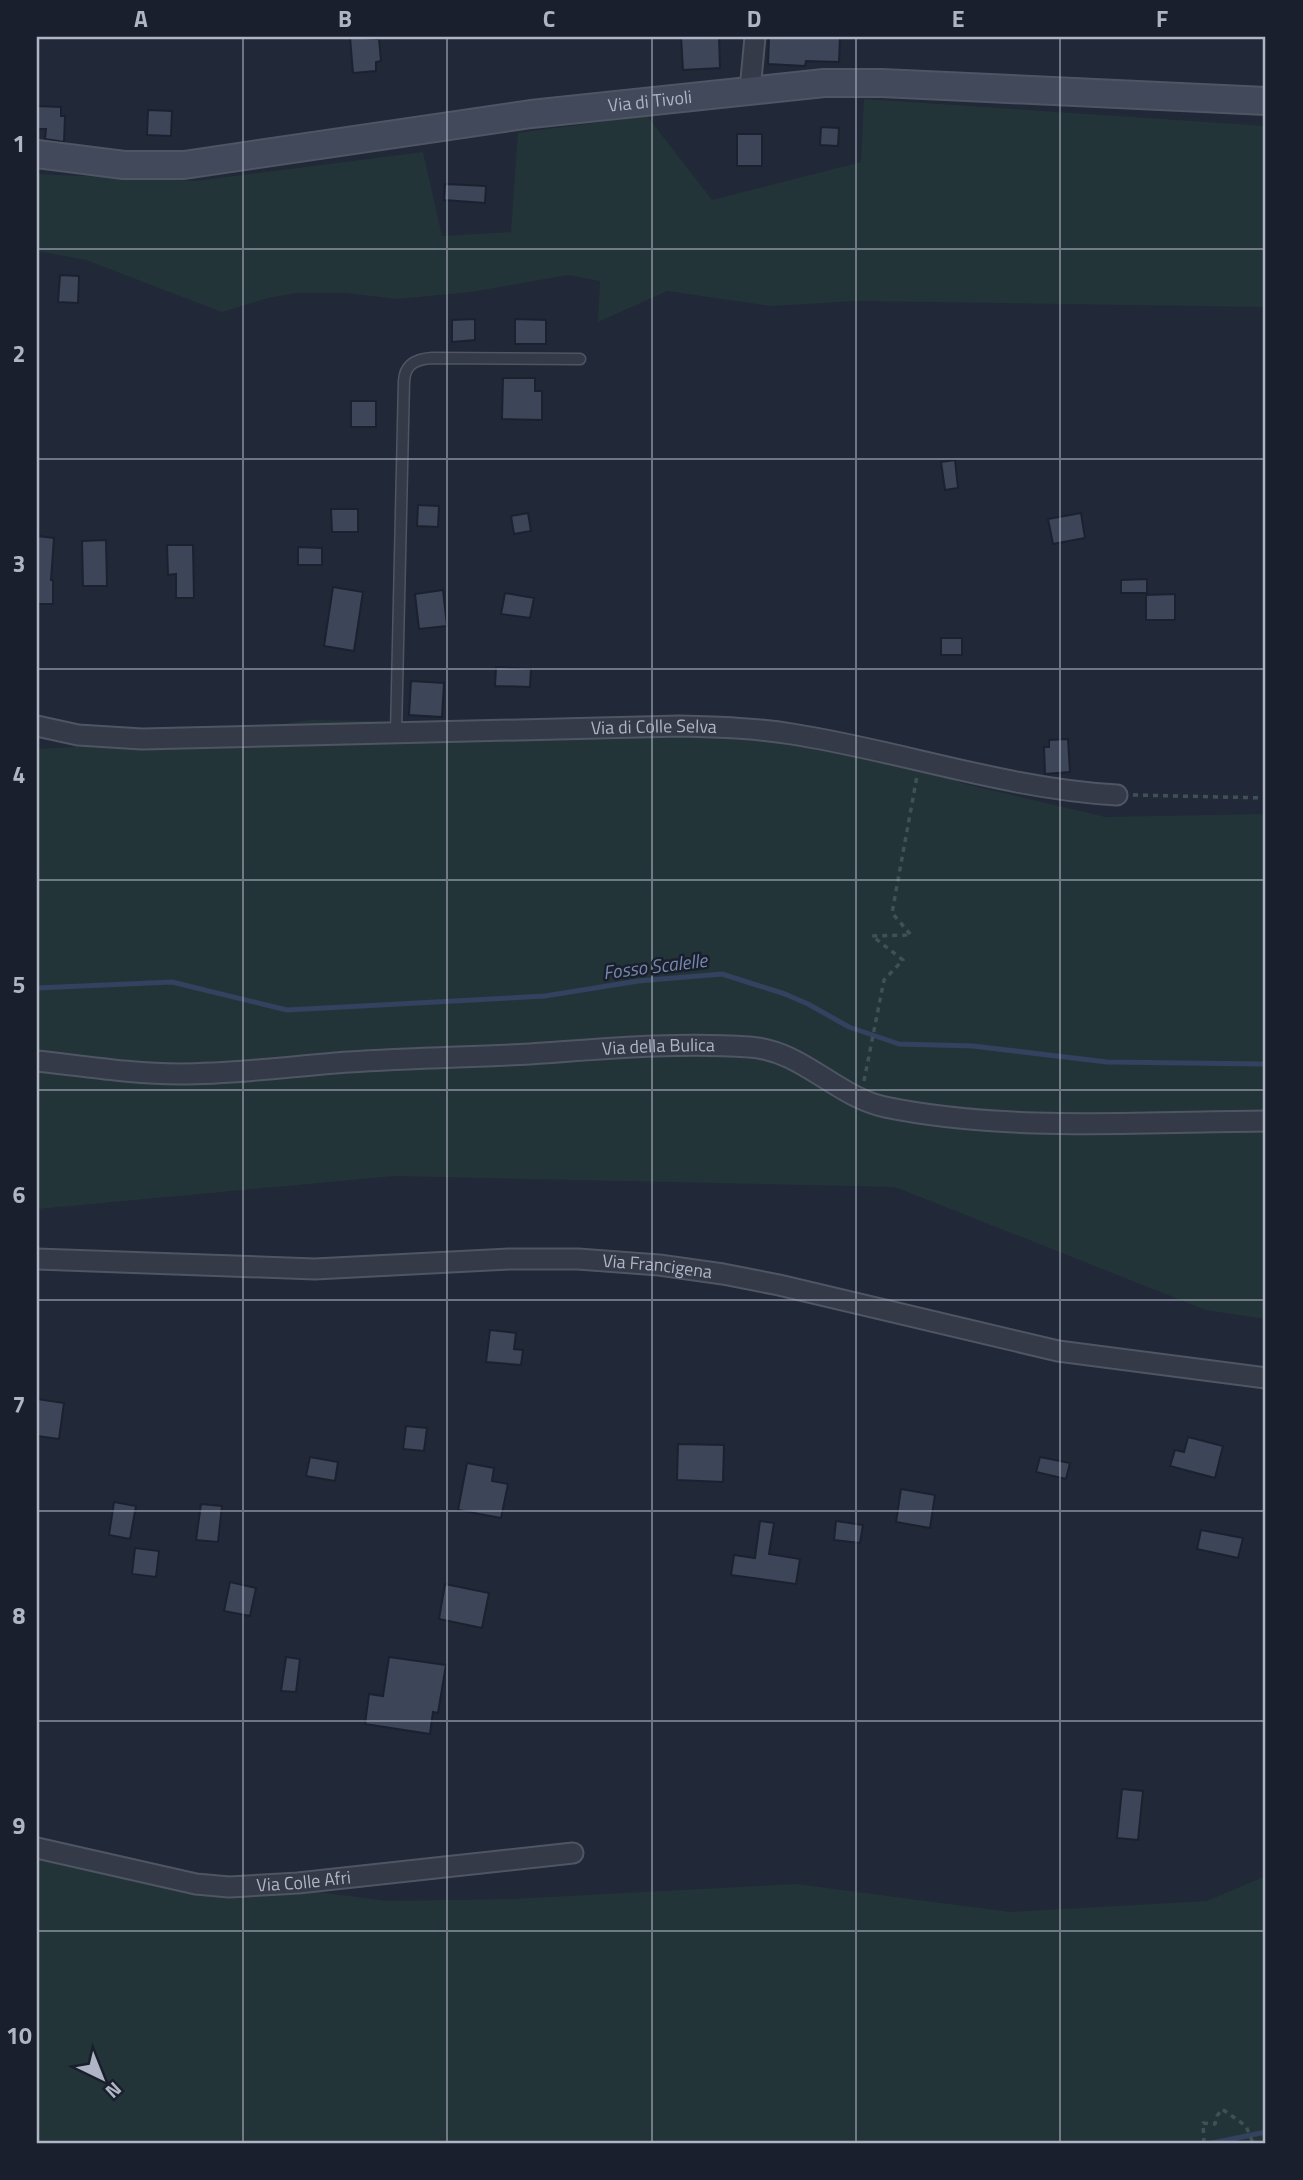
<svg xmlns="http://www.w3.org/2000/svg" width="1303" height="2180" viewBox="0 0 1303 2180" font-family="'Titillium Web',sans-serif">
<style>
.green{fill:#233439}
.lines{fill:none;stroke-linecap:round;stroke-linejoin:round}
.stream{stroke:#34415f;stroke-width:5}
.building{fill:#3d4558;stroke:#1c212f;stroke-width:2}
.lane-casing{stroke:#4f5563;stroke-width:13}
.street-casing{stroke:#4f5563;stroke-width:23}
.secondary-casing{stroke:#4f5563;stroke-width:30}
.path{stroke:#405156;stroke-width:3.5;stroke-dasharray:5 5;stroke-linecap:butt}
.lane{stroke:#343a48;stroke-width:10}
.street{stroke:#343a48;stroke-width:19}
.secondary{stroke:#42495b;stroke-width:26}
.grid{fill:none;stroke:#afb5c5;stroke-width:2;stroke-opacity:0.55}
.labels{text-anchor:middle;stroke-width:5;stroke-linejoin:round;paint-order:stroke}
.street-label{font-size:18px;fill:#afb5c5;stroke:#1a1f2d}
.water-label{font-size:19px;font-style:italic;fill:#7688ad;stroke:#1a1f2d}
.neatline{fill:none;stroke:#afb5c5;stroke-width:2.5}
.grid-label{font-size:23px;text-anchor:middle;font-weight:bold;fill:#afb5c5}
</style>
<rect width="100%" height="100%" fill="#212838"/>
<path class="green" d="M864,99L1266,126V307L856,301L771,306L667,291L598,322L600,281L568,275L471,292L397,299L346,293H296L268,298L222,312L86,260L37,251V174L196,181L423,152L442,236L511,232L518,133L647,116L712,200L861,162Z
M311,720L522,724L858,745L965,784L1105,817L1266,814V1319L1206,1310L895,1187L394,1176L37,1209V749L146,743Z
M37,1855L387,1901L511,1899L796,1884L1010,1912L1207,1901L1266,1876V2143H37Z"/>
<g class="lines">
<path class="stream" d="M37,988L172,982L287,1010L545,996L638,981L722,974L785,994L808,1004L849,1027L899,1044L973,1046L1107,1062L1266,1064
M1212,2143L1266,2132"/>
</g>
<path class="building" d="M350,37L379,39L381,61L376,62V71L353,73Z
M681,37H719L720,68L683,70Z
M769,37H840L839,62L806,61L805,66L768,64Z
M37,106L61,107V116H65L64,142L45,139L46,129H37Z
M148,110L172,111L171,136L147,135Z
M821,127L839,128L838,146L820,145Z
M737,134H762V166H737Z
M445,184L486,186L485,203L444,200Z
M60,275L79,276L78,303L58,302Z
M475,319V340L452,342V320Z
M515,319L546,320V344H515Z
M503,378H535V391H542V420L502,419Z
M351,401H376V427H351Z
M955,460L958,488L945,490L941,462Z
M418,505L439,506L438,527L417,526Z
M331,509H358V532H332Z
M528,513L531,531L514,534L511,516Z
M1081,513L1085,538L1053,544L1048,519Z
M37,536L54,538L51,580H53V604H37Z
M106,540L107,586H83L82,541Z
M167,545H193L194,598H176V574L168,575Z
M298,547L322,548V565H298Z
M1147,579V593H1121V580Z
M333,587L363,592L354,651L324,646Z
M443,590L447,626L419,629L415,594Z
M505,593L534,598L530,618L501,614Z
M1175,594V620H1146V595Z
M941,638H962V655H941Z
M496,667L531,669L530,687L495,686Z
M411,681L444,683L442,717L409,715Z
M1068,739L1070,772L1045,774L1044,747H1049V740Z
M490,1330L516,1333L514,1349L523,1350L521,1365L486,1362Z
M37,1399L64,1403L59,1439L37,1436Z
M406,1426L427,1428L424,1451L403,1449Z
M1188,1437L1223,1446L1215,1478L1170,1466L1175,1450L1184,1452Z
M678,1444L724,1445L723,1482L677,1480Z
M310,1457L338,1462L335,1481L306,1476Z
M1040,1457L1070,1463L1066,1479L1036,1472Z
M467,1463L494,1468L492,1481L508,1484L501,1518L458,1510Z
M901,1489L935,1495L930,1528L896,1522Z
M114,1502L136,1506L130,1539L109,1535Z
M201,1504L222,1506L218,1542L196,1540Z
M760,1521L774,1523L769,1554L800,1559L796,1584L731,1575L734,1555L755,1558Z
M836,1521L863,1525L860,1543L834,1540Z
M1201,1530L1243,1538L1238,1558L1197,1549Z
M135,1548L159,1551L156,1577L132,1574Z
M230,1582L256,1588L250,1616L224,1611Z
M445,1584L489,1593L482,1628L439,1619Z
M286,1657L300,1659L296,1692L281,1691Z
M389,1657L446,1665L438,1713L433,1712L430,1734L365,1724L369,1694L383,1696Z
M1122,1789L1143,1791L1138,1840L1117,1838Z"/>
<g class="lines">
<g class="lane-casing">
<path id="lane" d="M396,733L404,381C405,364 416,359 432,358L580,359"/>
</g>
<g class="street-casing">
<g id="street">
<path d="M750,90L755,37"/>
<path id="s1" d="M37,726L78,735L142,739L680,726C718,727 755,728 792,734C901,751 1007,789 1117,795"/>
<path id="s2" d="M37,1061C84,1066 132,1074 180,1074C236,1074 293,1066 349,1062C409,1058 470,1057 530,1054C603,1049 676,1042 749,1047C802,1050 835,1096 885,1107C1006,1132 1143,1122 1266,1121"/>
<path id="s3" d="M37,1259L315,1269L509,1259H578L659,1265L723,1274L779,1285L1058,1351L1266,1378"/>
<path id="s4" d="M37,1848L196,1884L229,1887L298,1883L573,1853"/>
</g>
</g>
<g class="secondary-casing">
<g id="secondary">
<path id="s5" d="M37,154L124,165H184L531,114L824,83H882L1266,101"/>
</g>
</g>
<path class="path" d="M1133,795L1266,798
M864,1081L884,980L903,960L872,936L911,935L892,913L917,776
M1204,2143L1203,2123L1215,2124L1217,2116L1222,2109L1246,2126L1253,2143"/>
<use href="#lane" class="lane"/>
<use href="#street" class="street"/>
<use href="#secondary" class="secondary"/>
</g>
<path class="grid" d="M243,37V2143M447,37V2143M652,37V2143M856,37V2143M1060,37V2143M37,249H1266M37,459H1266M37,669H1266M37,880H1266M37,1090H1266M37,1300H1266M37,1511H1266M37,1721H1266M37,1931H1266"/>
<g class="labels">
<g class="street-label">
<text dy="6" stroke="none"><textPath href="#s5" startOffset="618">Via di Tivoli</textPath></text>
<text dy="6" stroke="none"><textPath href="#s1" startOffset="618">Via di Colle Selva</textPath></text>
<text dy="6" stroke="none"><textPath href="#s2" startOffset="623">Via della Bulica</textPath></text>
<text dy="6" stroke="none"><textPath href="#s3" startOffset="621">Via Francigena</textPath></text>
<text dy="6" stroke="none"><textPath href="#s4" startOffset="271">Via Colle Afri</textPath></text>
</g>
<g class="water-label">
<text transform="translate(655 966) rotate(-7)" y="7">Fosso Scalelle</text>
</g>
</g>
<rect width="1303" height="2180" fill="none" stroke="#1a1f2d" stroke-width="77"/>
<g transform="translate(102 2078) rotate(137)" stroke="#1a1f2d" stroke-width="5" paint-order="stroke">
<path d="M0-5L12 26L0 18L-12 26Z" fill="#afb5c5"/>
<text y="-10" font-size="19" font-weight="bold" text-anchor="middle" fill="#afb5c5">N</text>
</g>
<rect x="38" y="38" width="1226" height="2104" class="neatline"/>
<g class="grid-label">
<text x="141" y="27">A</text>
<text x="345" y="27">B</text>
<text x="549" y="27">C</text>
<text x="754" y="27">D</text>
<text x="958" y="27">E</text>
<text x="1162" y="27">F</text>
<text x="19" y="152">1</text>
<text x="19" y="362">2</text>
<text x="19" y="572">3</text>
<text x="19" y="783">4</text>
<text x="19" y="993">5</text>
<text x="19" y="1203">6</text>
<text x="19" y="1413">7</text>
<text x="19" y="1624">8</text>
<text x="19" y="1834">9</text>
<text x="19" y="2044">10</text>
</g>
</svg>
